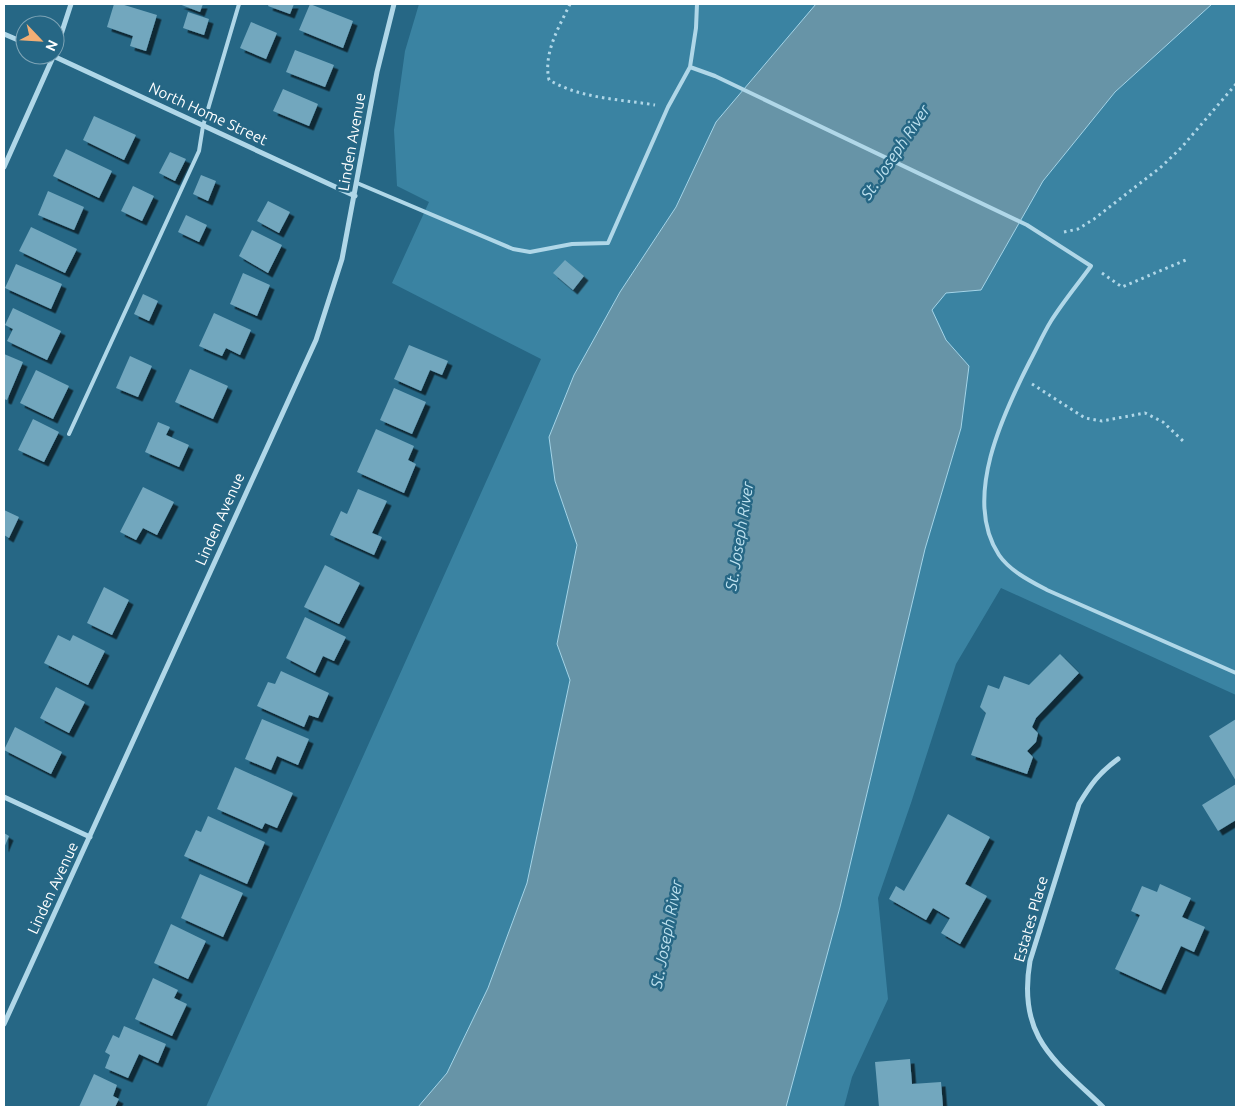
<svg xmlns="http://www.w3.org/2000/svg" width="1240" height="1111" viewBox="0 0 1240 1111" font-family="Ubuntu,sans-serif">
<style>
.green{fill:#3a83a2}
.water{fill:#6794a7;stroke:#a4d5e9}
.building{fill:#72a7be;filter:url(#shadow)}
.lines{fill:none;stroke-linecap:round;stroke-linejoin:round}
.path{stroke:#b0d7e8;stroke-width:3;stroke-dasharray:2.5 4;stroke-linecap:butt}
.service{stroke:#b0d7e8;stroke-width:4}
.minor{stroke:#b0d7e8;stroke-width:5}
.labels{text-anchor:middle;stroke-width:5;stroke-linejoin:round;paint-order:stroke}
.street-label{font-size:15px;fill:#fff;stroke:#266785}
.water-label{font-size:16px;font-style:italic;fill:#bee2f0;stroke:#266785}
</style>
<defs>
<filter id="shadow"><feDropShadow dx="4.5" dy="4.5" stdDeviation="0" flood-color="#0009"/></filter>
</defs>
<rect width="100%" height="100%" fill="#266785"/>
<path class="green" d="M419,4H816L716,122L676,207L620,292L574,375L549,437L555,481L577,545L557,644L570,680L527,883L488,988L447,1073L418,1107H206L541,359L392,283L429,202L397,186L394,130L405,51Z
M1212,4H1236V695L1001,588L956,664L911,803L878,898L888,999L852,1077L844,1107H786L840,907L925,549L961,428L969,366L946,340L931,310L946,293L981,290L1043,181L1115,92Z"/>
<path class="water" d="M816,4H1212L1115,92L1043,181L981,290L946,293L932,310L946,340L969,366L961,428L925,549L840,907L786,1107H418L447,1073L488,988L527,883L570,680L557,644L577,545L555,481L549,437L574,375L620,292L676,207L716,122Z"/>
<path class="building" d="M114,4H121L157,15L146,51L130,46L133,36L107,27Z
M179,4H203L200,12Z
M269,4H294L290,14L268,6Z
M310,4L353,21L343,48L299,30Z
M188,12L209,19L204,35L183,28Z
M251,22L277,33L266,59L240,48Z
M295,50L334,65L325,87L286,72Z
M283,89L318,104L309,126L273,111Z
M94,116L136,135L124,160L83,140Z
M66,149L112,171L99,198L53,176Z
M170,152L186,159L175,181L159,173Z
M201,175L216,181L208,201L193,194Z
M133,186L154,196L142,221L121,211Z
M48,191L84,207L74,230L38,215Z
M268,201L290,212L279,233L257,221Z
M186,215L207,225L199,242L178,232Z
M31,227L77,249L65,273L19,251Z
M252,230L282,245L268,273L239,256Z
M565,260L584,276L573,290L553,273Z
M16,264L62,284L51,309L5,288Z
M243,273L270,285L257,316L230,304Z
M143,294L158,301L149,321L134,314Z
M13,308L61,331L47,360L7,341L13,329L5,325Z
M214,313L251,330L240,355L226,348L222,356L199,346Z
M409,345L448,361L442,375L430,370L421,391L394,379Z
M4,354L23,362L7,400L4,399Z
M130,356L152,366L138,397L116,388Z
M190,369L228,386L213,419L175,402Z
M36,370L69,386L53,419L20,403Z
M394,388L426,402L412,434L380,420Z
M33,419L59,432L44,462L18,450Z
M158,422L170,427L166,435L189,445L179,467L145,452Z
M376,429L414,446L408,460L416,464L404,493L357,472Z
M143,487L174,502L157,535L143,528L136,540L120,532Z
M358,489L387,501L372,533L382,537L374,555L330,535L341,511L347,514Z
M4,510L19,517L9,538L4,535Z
M325,565L360,583L339,624L304,607Z
M104,587L129,600L112,635L87,623Z
M305,617L346,637L334,661L323,656L315,673L286,658Z
M58,635L70,641L73,635L105,651L88,685L44,663Z
M1060,654L1079,673L1036,718L1032,727L1038,733L1036,742L1027,751L1033,757L1027,774L971,755L986,713L980,707L988,685L999,689L1004,676L1029,685Z
M281,671L329,693L318,718L309,715L304,727L257,706L268,682L275,684Z
M56,687L85,702L69,733L40,718Z
M262,719L309,739L298,765L277,756L271,770L245,759Z
M1236,719V781L1209,736Z
M15,727L62,752L51,774L4,750Z
M235,767L293,793L277,828L265,823L262,829L217,809Z
M1236,784V820L1218,831L1202,805Z
M948,814L990,837L965,884L987,896L960,944L941,933L950,918L933,908L926,920L889,899L896,886L904,891Z
M208,816L265,842L247,884L184,856L196,830L201,832Z
M4,833L9,836L4,848Z
M200,874L243,893L223,937L181,918Z
M1160,884L1191,898L1182,917L1205,927L1194,952L1181,946L1161,990L1115,969L1140,915L1131,911L1142,886L1157,892Z
M171,924L206,941L188,979L154,963Z
M153,978L178,990L174,998L187,1004L172,1036L135,1019Z
M124,1026L166,1044L158,1063L139,1054L128,1078L105,1068L110,1055L105,1052L113,1035L119,1038Z
M910,1059L912,1084L941,1082L943,1107H879L875,1062Z
M94,1074L117,1085L113,1096L119,1099L115,1107H79Z"/>
<g class="lines">
<path class="path" d="M570,4C559,27 543,53 549,80C582,99 619,99 655,105
M1064,232L1078,229L1094,219L1161,167L1181,148L1236,84
M1102,273L1122,287L1188,259
M1032,384L1085,418L1102,421L1145,413L1163,422L1183,441"/>
<path class="service" d="M690,67L715,76L1027,225L1091,266C1078,284 1063,302 1051,321C1043,334 1037,348 1030,361C1003,414 962,499 999,555C1010,571 1030,581 1047,590L1236,673
M357,183L513,249L530,252L572,244L608,243L668,107L690,67L696,28L697,4
M69,434L199,151L203,126L239,4"/>
<path class="minor" d="M4,34L25,43
M55,53L71,4
M51,55L355,196
M4,167L54,55
M4,797L90,837
M4,1024L316,340L342,259L377,72L394,4
M1103,1107C1054,1060 1017,1037 1030,961L1079,804C1091,784 1099,773 1118,759"/>
</g>
<g class="labels">
<g class="street-label">
<text transform="translate(208 114) rotate(25)" y="5">North Home Street</text>
<text transform="translate(352 142) rotate(-80)" y="5">Linden Avenue</text>
<text transform="translate(220 519) rotate(-66)" y="5">Linden Avenue</text>
<text transform="translate(53 888) rotate(-65)" y="5">Linden Avenue</text>
<text transform="translate(1031 919) rotate(-74)" y="5">Estates Place</text>
</g>
<g class="water-label">
<text transform="translate(895 152) rotate(-56)" y="6">St. Joseph River</text>
<text transform="translate(739 536) rotate(-81)" y="6">St. Joseph River</text>
<text transform="translate(666 934) rotate(-79)" y="6">St. Joseph River</text>
</g>
</g>
<rect width="1240" height="1111" fill="none" stroke="#ffffff" stroke-width="10"/>
<g transform="translate(40 40) rotate(115)"><circle r="24" fill="#266785" stroke="#7da4b6"/>
<path d="M0-4L9 19L0 12L-9 19Z" fill="#f1ae75"/>
<text y="-8" font-size="14" font-weight="bold" text-anchor="middle" fill="#ffffff">N</text>
</g>
</svg>
